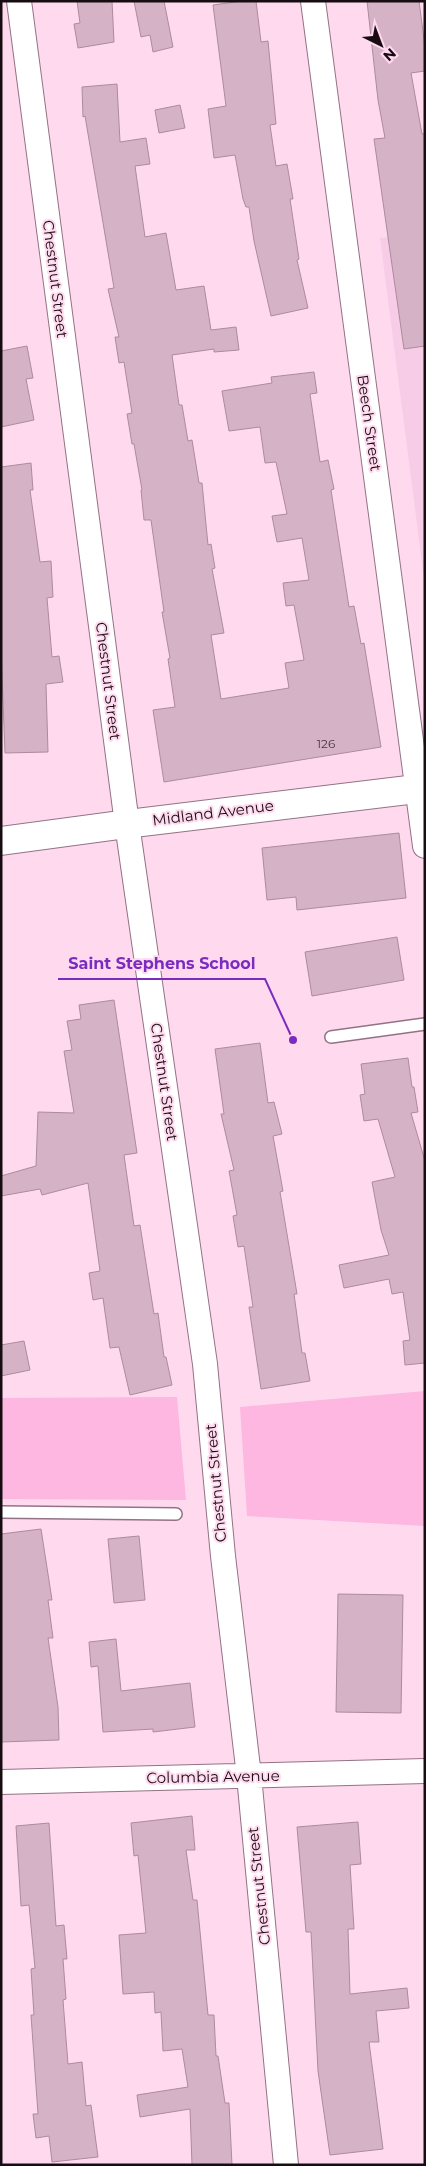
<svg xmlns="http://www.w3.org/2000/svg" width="426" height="2166" viewBox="0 0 426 2166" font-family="Montserrat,sans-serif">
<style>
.built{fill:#f7cce6}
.green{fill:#fdb7e1}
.building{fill:#d6b2c7;stroke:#ad8b9e}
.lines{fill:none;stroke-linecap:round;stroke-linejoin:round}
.lane-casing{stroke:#937285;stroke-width:14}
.street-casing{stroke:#937285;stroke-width:26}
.secondary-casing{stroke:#937285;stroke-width:30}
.lane{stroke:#fff;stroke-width:11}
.street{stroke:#fff;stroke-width:24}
.secondary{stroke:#fff;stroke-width:28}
.labels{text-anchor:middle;stroke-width:4;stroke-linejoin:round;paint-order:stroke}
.number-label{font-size:12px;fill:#483640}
.street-label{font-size:15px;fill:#180c13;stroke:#ffdaef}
.leader{fill:none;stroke:#7b2cbf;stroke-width:2}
.callout-dot{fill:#7b2cbf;stroke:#ffdaef;stroke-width:2}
.callout-label{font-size:16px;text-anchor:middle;font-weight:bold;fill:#7b2cbf;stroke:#ffdaef;stroke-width:4;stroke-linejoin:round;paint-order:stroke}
</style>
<rect width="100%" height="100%" fill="#ffdaef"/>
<path class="built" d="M425,233V586L380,238Z"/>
<path class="green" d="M425,1391V1526L247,1516L240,1407Z
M177,1397L186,1500L1,1499V1398Z"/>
<path class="building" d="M77,1H112L114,42L78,48L74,24L80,23Z
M134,1H164L173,47L153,52L150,35L141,37Z
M242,1H256L261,42L268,41L276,124L270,125L276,166L287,164L293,199H290L299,259L297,260L308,308L271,316L254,241L249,207H246L243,199L235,155L214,158L208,109L226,106L213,5Z
M367,1H419L425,47V71L411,73L422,134H425V346L404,349L374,139L385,138L378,100Z
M117,84L120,142L146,138L150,164L135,166L145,237L166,233L176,290L204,286L211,330L236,327L239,350L214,352V349L172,355L179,405H182L188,441L192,440L199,483H202L208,545L211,544L215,568L212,569L224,633L211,635L221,699L289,688L285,663L304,660L294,605L286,606L283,583L309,580L302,538L277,542L272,516L287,514L276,462L265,463L260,427L229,431L222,391L272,383L271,377L314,372L317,393L310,394L320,462L328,460L334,489L331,490L349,607L354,606L361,644L364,643L381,747L164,782L153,710L175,707L168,659L170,658L162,612H164L151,520H144L141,490H142L134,444H132L127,414L132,413L124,362L119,363L115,337H119L108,289L114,288L85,116L83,117L82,87Z
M180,105L185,128L159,133L155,110Z
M27,346L33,378L26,379L34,420L1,427V351Z
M31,463L33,490H30L40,562L51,561L53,597L47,598L52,657L59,656L63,682L46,684L48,752L5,753L1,651V467Z
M399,833L406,898L297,910L296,897L267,900L262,848Z
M397,937L404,980L312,996L305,952Z
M114,1000L137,1153L124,1155L134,1226L140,1225L154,1314L158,1313L164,1357H166L172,1385L130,1395L119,1347L110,1348L103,1298L93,1300L89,1273L100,1271L88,1183L42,1195L40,1189L1,1196V1176L36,1166L38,1112L74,1113L64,1051L72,1050L67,1021L81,1019L79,1005Z
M260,1043L268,1103L274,1102L282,1134L273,1136L283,1191L280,1192L297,1294H294L302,1353H305L310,1381L261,1389L249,1307H253L244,1246L238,1247L233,1216L237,1215L229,1171L234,1170L221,1114H224L215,1049Z
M408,1058L412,1087H414L418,1112L411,1113L425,1161V1363L405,1365L403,1341L410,1340L403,1292L392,1294L389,1279L344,1288L339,1265L389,1255L381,1230L372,1182L395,1177L378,1119L364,1121L360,1095L365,1094L361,1064Z
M24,1341L30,1370L1,1376V1345Z
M41,1529L52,1600H48L53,1638H48L58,1707L59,1740L1,1742V1534Z
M139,1536L145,1600L114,1603L108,1539Z
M338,1594L403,1595L401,1713L336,1712Z
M116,1639L121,1691L190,1683L195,1727L153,1732V1729L103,1732L98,1666L91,1667L89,1642Z
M192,1816L195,1850H186L193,1900H197L208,2015H214L216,2056H218L225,2103H229L232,2165H192L190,2109L140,2117L137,2095L188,2087L182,2049L163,2051L161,2012L155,2013L154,1992L123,1994L119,1935L146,1933L138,1855L134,1856L131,1823Z
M358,1822L361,1864L350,1865L354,1929H348L350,1994L407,1988L409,2008L376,2011L379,2042H369L383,2149L330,2155L318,2071L311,1932H306L297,1827Z
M49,1823L56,1926L64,1925L67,1959H63L66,1999L63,2000L68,2064L82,2062L86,2106L91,2105L98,2157L52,2162L49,2136L36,2138L33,2114H38L31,2015H34L31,1969L35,1968L29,1905L21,1906L16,1826Z"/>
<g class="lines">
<g class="lane-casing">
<path id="lane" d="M331,1037L425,1024
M1,1512L176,1514"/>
</g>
<g class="street-casing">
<path id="street" d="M19,1L127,824L205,1364L223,1556L249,1776L286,2165
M313,1L425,846
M1,1782L425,1771"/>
</g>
<g class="secondary-casing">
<path id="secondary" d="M1,841L127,824L425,788"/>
</g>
<use href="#lane" class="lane"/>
<use href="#street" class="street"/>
<use href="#secondary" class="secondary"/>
</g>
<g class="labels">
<g class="number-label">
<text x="326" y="748">126</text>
</g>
<g class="street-label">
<text transform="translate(55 279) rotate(83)" y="5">Chestnut Street</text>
<text transform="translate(369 423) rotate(82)" y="5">Beech Street</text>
<text transform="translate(108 681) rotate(83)" y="5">Chestnut Street</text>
<text transform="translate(213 813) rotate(-7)" y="5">Midland Avenue</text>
<text transform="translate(164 1082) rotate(82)" y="5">Chestnut Street</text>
<text transform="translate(216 1483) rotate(-95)" y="5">Chestnut Street</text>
<text transform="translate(213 1777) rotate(-1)" y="5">Columbia Avenue</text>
<text transform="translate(259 1886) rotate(-96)" y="5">Chestnut Street</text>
</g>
</g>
<path class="leader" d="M293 1040L265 979H58"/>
<circle class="callout-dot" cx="293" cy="1040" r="5"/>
<g class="callout-label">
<text x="162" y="969">Saint Stephens School</text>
</g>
<rect width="426" height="2166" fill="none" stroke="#180c13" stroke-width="5"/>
<g transform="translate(381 45) rotate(138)" stroke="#ffdaef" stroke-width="4" paint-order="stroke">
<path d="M0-4L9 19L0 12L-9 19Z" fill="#180c13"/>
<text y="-8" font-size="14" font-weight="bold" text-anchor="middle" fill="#180c13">N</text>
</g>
</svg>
